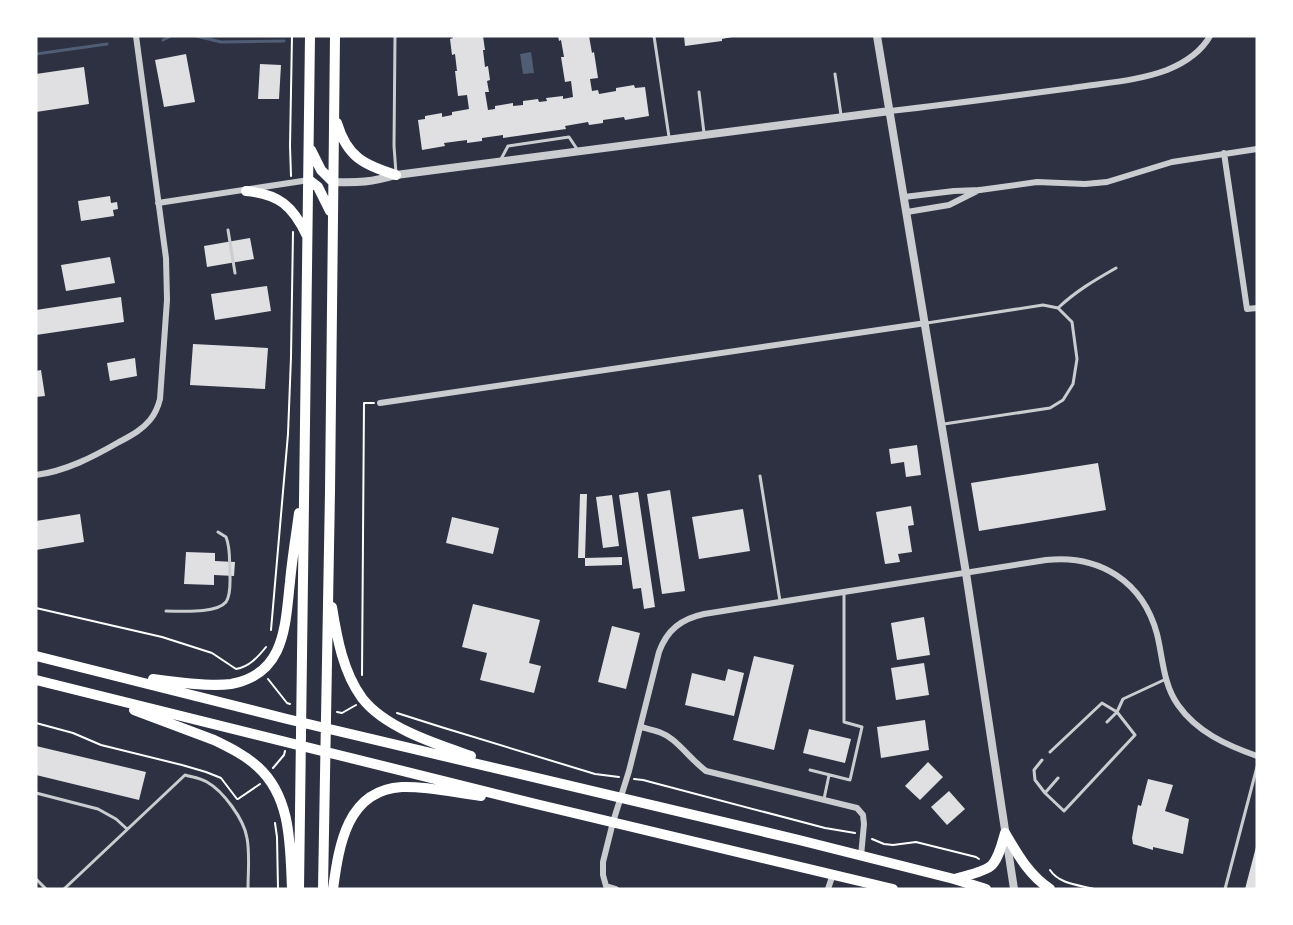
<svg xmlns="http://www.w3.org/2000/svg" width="1293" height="925" viewBox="0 0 1293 925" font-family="'Titillium Web',sans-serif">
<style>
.water{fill:#4f5d75}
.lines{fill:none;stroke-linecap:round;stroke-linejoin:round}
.stream{stroke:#4f5d75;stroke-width:3}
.building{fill:#e0e0e3}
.path{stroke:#fff;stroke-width:2}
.service{stroke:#caccd0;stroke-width:3}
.minor{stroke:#caccd0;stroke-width:6}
.tertiary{stroke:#caccd0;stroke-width:8}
.primary{stroke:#fff;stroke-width:10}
</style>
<rect width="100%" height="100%" fill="#2d3142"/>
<path class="water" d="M531,52L534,73L523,74L520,54Z"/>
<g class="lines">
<path class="stream" d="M196,36L221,42L284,41
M163,40L171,36
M36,54L107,44"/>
</g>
<path class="building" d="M452,36H483L485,50H483L485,67L488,66L490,80L487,81L489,92H485L488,110L495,109V106L513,103V106L523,105V101L538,99L539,102L547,101L546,98L563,96V99L573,97L571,81L565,82L561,57H564L561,40L559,41L558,36H589L592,53L594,52L598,78L590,79L592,91L598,90L599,94L616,91V88L634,85L635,88L645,87L649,116L625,120L624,117L603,120V123L589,125L588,122L565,126L566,129L503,138V135L482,138V141L467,143V140L444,143L445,146L422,150L418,120L425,119V116L442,113V117L452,115V112L469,109L467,95L458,96L455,71H457L455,54L452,55L450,39L453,38Z
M684,36H731L732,37L722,39V41L685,46Z
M186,54L195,102L164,107L155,60Z
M260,64L281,65L279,99H258Z
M84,67L89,104L36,112V74Z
M110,196L111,203L117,202L118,209L113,210L114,216L81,221L78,201Z
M250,238L254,259L207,267L204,246Z
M110,257L115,283L66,291L61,265Z
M267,286L271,311L215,320L211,294Z
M121,297L124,322L36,335V310Z
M193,344L268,348L265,389L190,385Z
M135,358L137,376L110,381L107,363Z
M41,370L45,396L36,397V371Z
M917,445L921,475L906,477L904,462L891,464L889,449Z
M1098,463L1106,510L979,531L971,483Z
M670,490L685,591L662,594L647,494Z
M638,492L655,607L644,609L641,588L633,589L619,495Z
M580,494H587L585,558H578Z
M612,495L619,546L603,548L596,497Z
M911,506L914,525L908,526L912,552L898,554L900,562L885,564L876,512Z
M743,509L750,551L699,559L692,517Z
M80,514L84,542L36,550V521Z
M452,517L499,528L493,554L446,543Z
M186,552L215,553V561L235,562L234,576L214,575V585L184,584Z
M622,557V565L585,566V558Z
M473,604L540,620L529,663L541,666L534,693L480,680L487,653L462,647Z
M924,617L930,655L897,660L891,623Z
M612,626L640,633L626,689L598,682Z
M754,656L794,665L774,750L733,740Z
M924,663L929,695L896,700L891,668Z
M728,669L744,673L734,716L685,705L692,673L725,681Z
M925,720L929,750L881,758L877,727Z
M809,729L851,739L845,763L803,753Z
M36,746L146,772L139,800L36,775Z
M928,762L943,777L920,800L905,786Z
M1148,779L1173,785L1165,811L1189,819L1183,854L1153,847V850L1133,844L1132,838L1138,805L1141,806Z
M949,791L965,809L947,825L931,807Z
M1256,847L1257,889H1245Z"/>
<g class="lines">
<path class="path" d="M291,176L290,146L292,36
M36,608L162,637L212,653L236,669C249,667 258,657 266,647
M271,630L288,434L291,357L293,232
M362,675L364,403H374
M268,679L287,703L290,704
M337,712L342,713L356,705
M397,713L441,727L595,774L619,777
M36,723L73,733L101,745L182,765L206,772L221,778L237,799
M273,768L284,755L285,751
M634,779L643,780L825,828L855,833
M238,799L260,784
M275,823L277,837L278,889
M872,839L884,844L893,845L916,842L976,857L979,859
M1050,870C1059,884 1079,885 1094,889"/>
<path class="service" d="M395,36L394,146L396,173
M654,36L669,137
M835,74L841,115
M699,92L704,133
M500,161L508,146L569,137L577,149
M228,230L235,273
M1058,308C1076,291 1095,280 1116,268
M927,323L1043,305L1058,308L1072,322L1077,359L1073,384L1063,400L1050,408L944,424
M760,476L780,601
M166,611C181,611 216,614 226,602C231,595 230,583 230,575C229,562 231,549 226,537L218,532
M1107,722L1117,712L1123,699L1166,679
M1042,760L1034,770L1035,780L1045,793L1064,811L1135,735L1117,712L1102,703L1050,752
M810,770L850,780L862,727L844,722V592
M36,793L98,809L116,819L127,829
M1045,793L1058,778
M824,799L829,775
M36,879L46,889
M64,889L185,775C192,777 200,778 207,782C223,791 244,819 247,838C250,854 248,872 248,889
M1225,889L1257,767"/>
<path class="minor" d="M890,111C951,104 1012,96 1072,88C1103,83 1138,81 1167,70C1184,63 1201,52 1210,36
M1224,153L1247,309L1257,308
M904,197L954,191L980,190L1037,182L1085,184L1107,182L1172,162L1257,149
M158,203L309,180
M907,212L949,205L979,190
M380,403L926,323
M36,475C66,471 93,457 119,442C130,436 142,430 150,420C155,414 158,407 160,399L167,300L166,258L136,36
M641,727C652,730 664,732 673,740C685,750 693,761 706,771L857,808L863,815L864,824L861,856
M616,889L606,886L603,875V862L613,822L629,771L659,652C667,630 681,619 704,614L1046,560C1100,554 1143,582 1157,634C1163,658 1163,684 1178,705C1197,732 1226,745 1257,756
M828,889L833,874"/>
<path class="tertiary" d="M877,36L966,573L1014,889
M333,182C358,183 372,182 396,175L890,111"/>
<path class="primary" d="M337,123C347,157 364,165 396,175
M311,150L321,170L333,182
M309,180L318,187L330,211
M246,191C279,194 293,206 307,236
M332,607C337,638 343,672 362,698C385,728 436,744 471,756
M36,656L287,719L799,840L954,879L986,889
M153,679C175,682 209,687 231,684C286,674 285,625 290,582C292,559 296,536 299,513
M36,680L536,804L893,889
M134,710L214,740C230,748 245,755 258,767C292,798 290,847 292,889
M1005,833C1018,855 1029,875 1050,889
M955,879C964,876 985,872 992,865C999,857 1002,844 1005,833
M299,889L310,36
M323,889L330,491L335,36
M333,889C339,845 347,790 402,787C428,786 456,793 481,796"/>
</g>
<rect width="1293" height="925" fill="none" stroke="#ffffff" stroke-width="75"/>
</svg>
